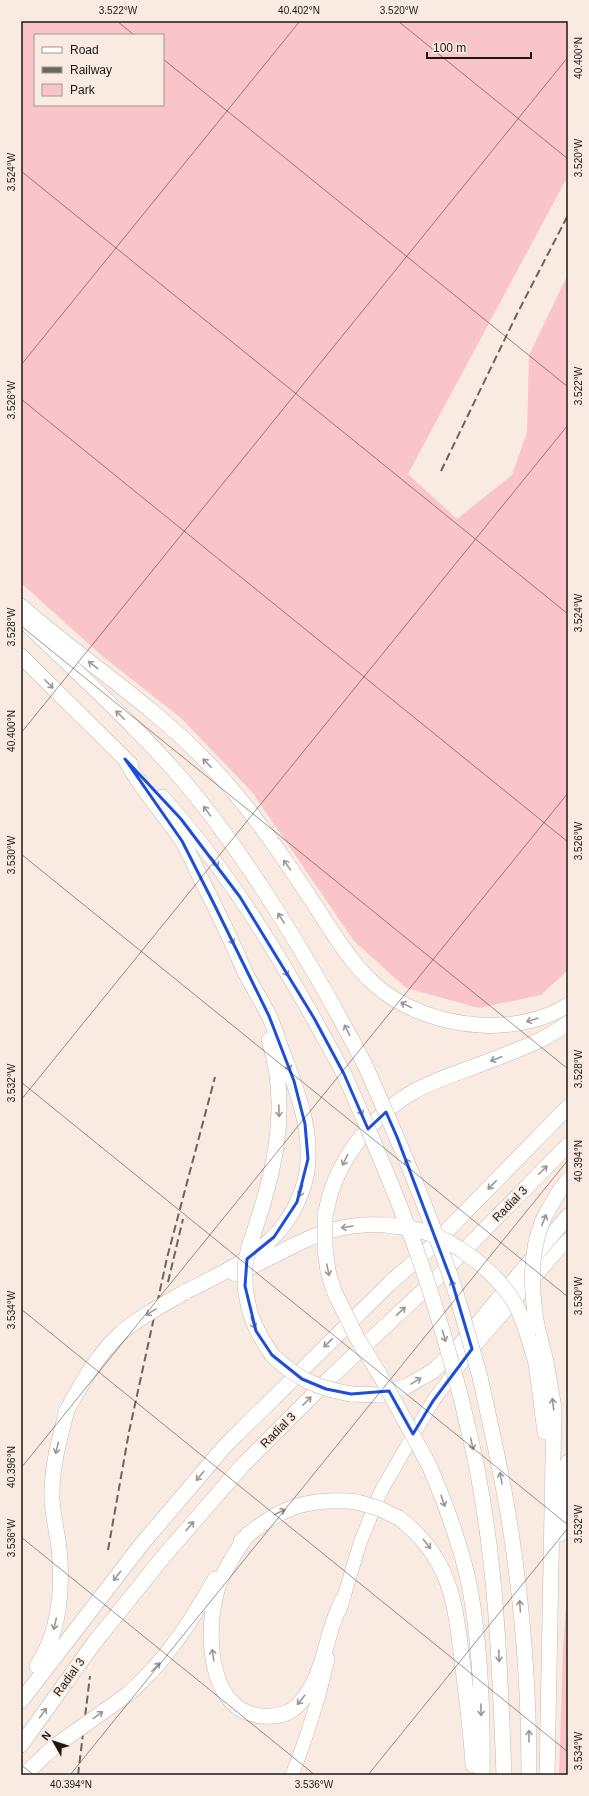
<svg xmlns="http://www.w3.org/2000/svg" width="589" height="1796" viewBox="0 0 589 1796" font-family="Arial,sans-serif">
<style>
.green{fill:#fac5ca;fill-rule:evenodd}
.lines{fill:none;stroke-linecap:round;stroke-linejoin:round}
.major-casing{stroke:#c5b8af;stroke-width:14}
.highway-casing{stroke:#c5b8af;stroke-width:16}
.major{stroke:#fff;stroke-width:13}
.highway{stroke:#fff;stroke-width:15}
.rail{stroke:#6c645f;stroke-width:2;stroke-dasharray:8 4;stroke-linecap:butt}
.highway-bridge-casing{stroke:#c5b8af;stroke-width:16;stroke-linecap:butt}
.highway-bridge{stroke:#fff;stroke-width:15}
.oneway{stroke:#999795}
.marked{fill:none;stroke:#1d4ed8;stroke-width:3;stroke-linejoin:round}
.ticks{fill:none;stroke:#1c1714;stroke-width:1;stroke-opacity:0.45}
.labels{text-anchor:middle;stroke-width:4;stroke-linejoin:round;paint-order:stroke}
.street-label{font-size:12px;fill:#1c1714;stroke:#f9ebe1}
.neatline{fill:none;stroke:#1c1714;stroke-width:1.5}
.ticks-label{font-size:10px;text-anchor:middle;fill:#1c1714}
</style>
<rect width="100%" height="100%" fill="#f9ebe1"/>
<path class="green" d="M21,21H568V176L408,474L457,519L512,475L527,432L529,355L568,274V970L541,995L479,1008L406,988L354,941L252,792L181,718L101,655L21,583ZM35,35H163V105H35Z
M568,1579V1775H559L563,1649Z"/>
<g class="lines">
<g class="major-casing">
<path id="major" d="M340,1610L360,1543L381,1491L433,1401L468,1354L568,1239
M292,1775C307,1737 319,1699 328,1659"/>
</g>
<g class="highway-casing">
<path id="highway" d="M21,606C81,659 150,703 206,761C247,803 280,852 312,901C331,929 348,960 373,983C401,1009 443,1023 480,1025C509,1027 543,1021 568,1005
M24,621C82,678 145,733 196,796C262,879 316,971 365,1065
M21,656L131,765
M125,759C140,788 163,812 181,839C189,852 195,866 201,879C217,910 232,942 246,974C253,988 262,1001 269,1016C274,1026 277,1038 281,1048C294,1083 310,1121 308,1159C308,1179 299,1202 288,1219C265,1254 225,1272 189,1290
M162,797C236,879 292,977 344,1074
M560,1190L568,1180
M325,1215C328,1204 330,1193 334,1183C349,1146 378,1112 413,1092C438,1078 467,1070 494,1059C520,1049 546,1040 568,1023
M249,1247C272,1181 292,1110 269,1040
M325,1249L328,1271L334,1291
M235,1274C268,1261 299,1239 333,1230C350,1225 368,1224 386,1225
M245,1286C249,1317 255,1329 272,1355
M537,1326L546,1362L554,1408L547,1775
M529,1339L536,1363L545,1432
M480,1377C487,1410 495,1443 501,1475C520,1572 529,1676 529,1775
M351,1394L379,1395L407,1386L433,1371L459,1346L568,1216
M463,1406C468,1429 474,1451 478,1474C497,1573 500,1674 504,1775
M429,1465C446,1505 462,1547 470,1589C481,1650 483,1713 482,1775
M399,1518C453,1560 455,1605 463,1668C467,1700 471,1732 473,1765
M248,1534C236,1551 225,1568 218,1587C205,1627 206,1713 263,1716C276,1717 290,1714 299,1704C319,1682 324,1652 332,1626C335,1617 339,1608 342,1600
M560,1534L568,1462
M241,1541C276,1509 308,1496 357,1502
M37,1666C60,1633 63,1587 59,1548C57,1532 53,1516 52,1500C51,1469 59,1440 67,1410
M128,1694C167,1660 190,1623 215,1579
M21,1701L141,1545L225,1446L389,1284L430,1248L568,1107
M21,1745L94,1643L164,1556L243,1465L332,1376L440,1275L568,1145
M24,1775L55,1746"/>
</g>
<use href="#major" class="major"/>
<use href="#highway" class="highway"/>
<path class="rail" d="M441,471L516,316L568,215
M168,1282L183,1219
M108,1550L129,1432L167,1258L215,1077
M78,1775L90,1676"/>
<g class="highway-bridge-casing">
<path id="highway-bridge" d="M365,1065C397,1137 428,1209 453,1284C463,1315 471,1346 480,1377
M344,1074C364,1119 383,1163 401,1209C426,1273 446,1339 463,1406
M386,1225C397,1227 410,1227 422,1231C457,1241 497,1273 516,1305C521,1315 525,1328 529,1339
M325,1249V1215
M245,1286V1265L249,1247
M334,1291L357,1338L380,1375L429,1465
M537,1326C531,1291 529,1254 543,1220C548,1210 554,1200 560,1190
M272,1355C297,1379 317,1388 351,1394
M67,1410C82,1383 97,1355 120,1334C139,1317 163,1305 185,1292
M357,1502L378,1508L399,1518
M55,1746L128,1694"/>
</g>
<use href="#highway-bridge" class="highway-bridge"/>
</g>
<defs><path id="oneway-shaft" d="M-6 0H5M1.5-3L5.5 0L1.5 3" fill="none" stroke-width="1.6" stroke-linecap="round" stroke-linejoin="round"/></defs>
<g class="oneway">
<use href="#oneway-shaft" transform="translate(93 665) rotate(-142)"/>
<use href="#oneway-shaft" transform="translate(49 684) rotate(45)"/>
<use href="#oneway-shaft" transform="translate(120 715) rotate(-135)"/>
<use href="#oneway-shaft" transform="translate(207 763) rotate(-134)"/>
<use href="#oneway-shaft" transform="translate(207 811) rotate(-126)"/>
<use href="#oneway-shaft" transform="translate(215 862) rotate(55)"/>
<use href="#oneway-shaft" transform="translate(287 865) rotate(-125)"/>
<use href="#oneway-shaft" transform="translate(281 918) rotate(-122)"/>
<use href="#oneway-shaft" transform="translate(231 939) rotate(65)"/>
<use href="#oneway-shaft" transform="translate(285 971) rotate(59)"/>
<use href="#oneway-shaft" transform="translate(406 1005) rotate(-154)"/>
<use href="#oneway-shaft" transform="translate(532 1020) rotate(163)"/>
<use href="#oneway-shaft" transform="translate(347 1030) rotate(-117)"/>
<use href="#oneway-shaft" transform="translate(496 1059) rotate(159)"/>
<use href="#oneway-shaft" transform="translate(288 1065) rotate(69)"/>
<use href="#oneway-shaft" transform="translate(360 1110) rotate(66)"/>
<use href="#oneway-shaft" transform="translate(279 1111) rotate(88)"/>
<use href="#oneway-shaft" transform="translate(345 1160) rotate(116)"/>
<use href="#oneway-shaft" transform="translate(408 1164) rotate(-112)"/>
<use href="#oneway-shaft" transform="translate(543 1170) rotate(-45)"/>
<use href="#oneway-shaft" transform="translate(492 1185) rotate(134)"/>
<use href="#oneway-shaft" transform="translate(301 1191) rotate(108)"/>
<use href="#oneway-shaft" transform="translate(544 1220) rotate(-67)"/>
<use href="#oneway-shaft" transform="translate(347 1227) rotate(171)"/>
<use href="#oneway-shaft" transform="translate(328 1270) rotate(78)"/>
<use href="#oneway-shaft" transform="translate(453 1286) rotate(-108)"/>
<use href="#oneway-shaft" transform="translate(401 1311) rotate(-43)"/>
<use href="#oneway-shaft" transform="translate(151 1312) rotate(148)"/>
<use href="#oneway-shaft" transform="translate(253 1323) rotate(71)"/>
<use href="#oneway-shaft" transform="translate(444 1336) rotate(74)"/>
<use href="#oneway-shaft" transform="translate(328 1343) rotate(136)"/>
<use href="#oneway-shaft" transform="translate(416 1381) rotate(-31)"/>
<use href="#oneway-shaft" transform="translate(307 1401) rotate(-45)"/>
<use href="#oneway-shaft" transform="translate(553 1404) rotate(-97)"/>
<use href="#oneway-shaft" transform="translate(472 1444) rotate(77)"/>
<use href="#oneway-shaft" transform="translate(57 1448) rotate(104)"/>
<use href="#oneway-shaft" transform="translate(200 1476) rotate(130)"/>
<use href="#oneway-shaft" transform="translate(501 1478) rotate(-100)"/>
<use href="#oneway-shaft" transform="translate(443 1501) rotate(71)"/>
<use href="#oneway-shaft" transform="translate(280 1512) rotate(-26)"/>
<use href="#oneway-shaft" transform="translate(190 1526) rotate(-49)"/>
<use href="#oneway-shaft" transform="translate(427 1544) rotate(51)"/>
<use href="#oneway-shaft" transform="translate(117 1576) rotate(128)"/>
<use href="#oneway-shaft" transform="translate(520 1606) rotate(-94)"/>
<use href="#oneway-shaft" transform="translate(55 1624) rotate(103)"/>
<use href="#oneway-shaft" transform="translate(213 1655) rotate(-98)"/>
<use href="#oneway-shaft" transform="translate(499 1656) rotate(88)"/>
<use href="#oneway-shaft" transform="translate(156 1667) rotate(-46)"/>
<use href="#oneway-shaft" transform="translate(301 1700) rotate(129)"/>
<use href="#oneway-shaft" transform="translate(481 1710) rotate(89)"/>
<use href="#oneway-shaft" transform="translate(43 1713) rotate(-55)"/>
<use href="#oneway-shaft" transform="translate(98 1715) rotate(-36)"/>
<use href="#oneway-shaft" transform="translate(529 1736) rotate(-90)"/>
</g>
<path class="marked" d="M125,759L181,819L240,897L314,1018L344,1074L368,1129L386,1112L397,1137L453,1285L472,1349L433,1401L413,1434L389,1391L351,1394L326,1389L302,1379L272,1355L256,1331L245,1286L247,1259L274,1237L297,1202L308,1159L305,1124L294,1081L269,1016L214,904L182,841Z"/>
<path class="ticks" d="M117,21L134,35M398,21L568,159M163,59L568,387M21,171L568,614M21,365L300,21M21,399L568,842M21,626L568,1069M21,733L568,57M21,854L568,1297M21,1082L568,1525M21,1100L568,425M21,1309L568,1752M21,1468L568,793M21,1537L315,1775M21,1765L34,1775M70,1775L568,1160M368,1775L568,1528"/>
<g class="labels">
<g class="street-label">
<text transform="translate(510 1204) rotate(-46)" y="4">Radial 3</text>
<text transform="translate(278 1430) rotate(-45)" y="4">Radial 3</text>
<text transform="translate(69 1677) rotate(-54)" y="4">Radial 3</text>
</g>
</g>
<rect width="589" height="1796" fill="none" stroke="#f9ebe1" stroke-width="44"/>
<rect x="34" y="34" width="130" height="72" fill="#f9ebe1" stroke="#a1968f"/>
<rect x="42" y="47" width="20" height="6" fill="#ffffff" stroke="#a1968f"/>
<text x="70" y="54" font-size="12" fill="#1c1714">Road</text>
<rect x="42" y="67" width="20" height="6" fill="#6c645f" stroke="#a1968f"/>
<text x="70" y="74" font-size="12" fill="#1c1714">Railway</text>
<rect x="42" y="84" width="20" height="12" fill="#fac5ca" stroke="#a1968f"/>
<text x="70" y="94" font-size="12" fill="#1c1714">Park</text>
<g transform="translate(54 1742) rotate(309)" stroke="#f9ebe1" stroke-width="3" paint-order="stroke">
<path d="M0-3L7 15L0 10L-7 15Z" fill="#1c1714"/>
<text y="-6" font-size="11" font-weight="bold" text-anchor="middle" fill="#1c1714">N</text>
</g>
<path d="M427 52v6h104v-6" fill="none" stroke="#1c1714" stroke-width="2"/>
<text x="433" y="52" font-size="12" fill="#1c1714" stroke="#f9ebe1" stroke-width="3" paint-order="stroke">100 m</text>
<rect x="22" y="22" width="545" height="1752" class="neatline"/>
<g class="ticks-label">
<text x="118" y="14">3.522°W</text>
<text x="299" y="14">40.402°N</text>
<text x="399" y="14">3.520°W</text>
<text transform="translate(578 58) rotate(-90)" y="4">40.400°N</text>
<text transform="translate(578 158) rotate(-90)" y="4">3.520°W</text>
<text transform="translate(11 172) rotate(-90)" y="4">3.524°W</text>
<text transform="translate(578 386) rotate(-90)" y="4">3.522°W</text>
<text transform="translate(11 400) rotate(-90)" y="4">3.526°W</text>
<text transform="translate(578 613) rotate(-90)" y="4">3.524°W</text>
<text transform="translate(11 627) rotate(-90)" y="4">3.528°W</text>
<text transform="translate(11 731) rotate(-90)" y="4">40.400°N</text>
<text transform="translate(578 841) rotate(-90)" y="4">3.526°W</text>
<text transform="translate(11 855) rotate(-90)" y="4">3.530°W</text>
<text transform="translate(578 1069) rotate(-90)" y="4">3.528°W</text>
<text transform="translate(11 1083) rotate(-90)" y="4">3.532°W</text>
<text transform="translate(578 1161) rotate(-90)" y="4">40.394°N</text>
<text transform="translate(578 1296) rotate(-90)" y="4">3.530°W</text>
<text transform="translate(11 1310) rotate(-90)" y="4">3.534°W</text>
<text transform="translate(11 1467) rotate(-90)" y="4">40.396°N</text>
<text transform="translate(578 1524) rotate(-90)" y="4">3.532°W</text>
<text transform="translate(11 1538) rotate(-90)" y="4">3.536°W</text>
<text transform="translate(578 1751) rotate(-90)" y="4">3.534°W</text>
<text x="71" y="1788">40.394°N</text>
<text x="314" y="1788">3.536°W</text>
</g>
</svg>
